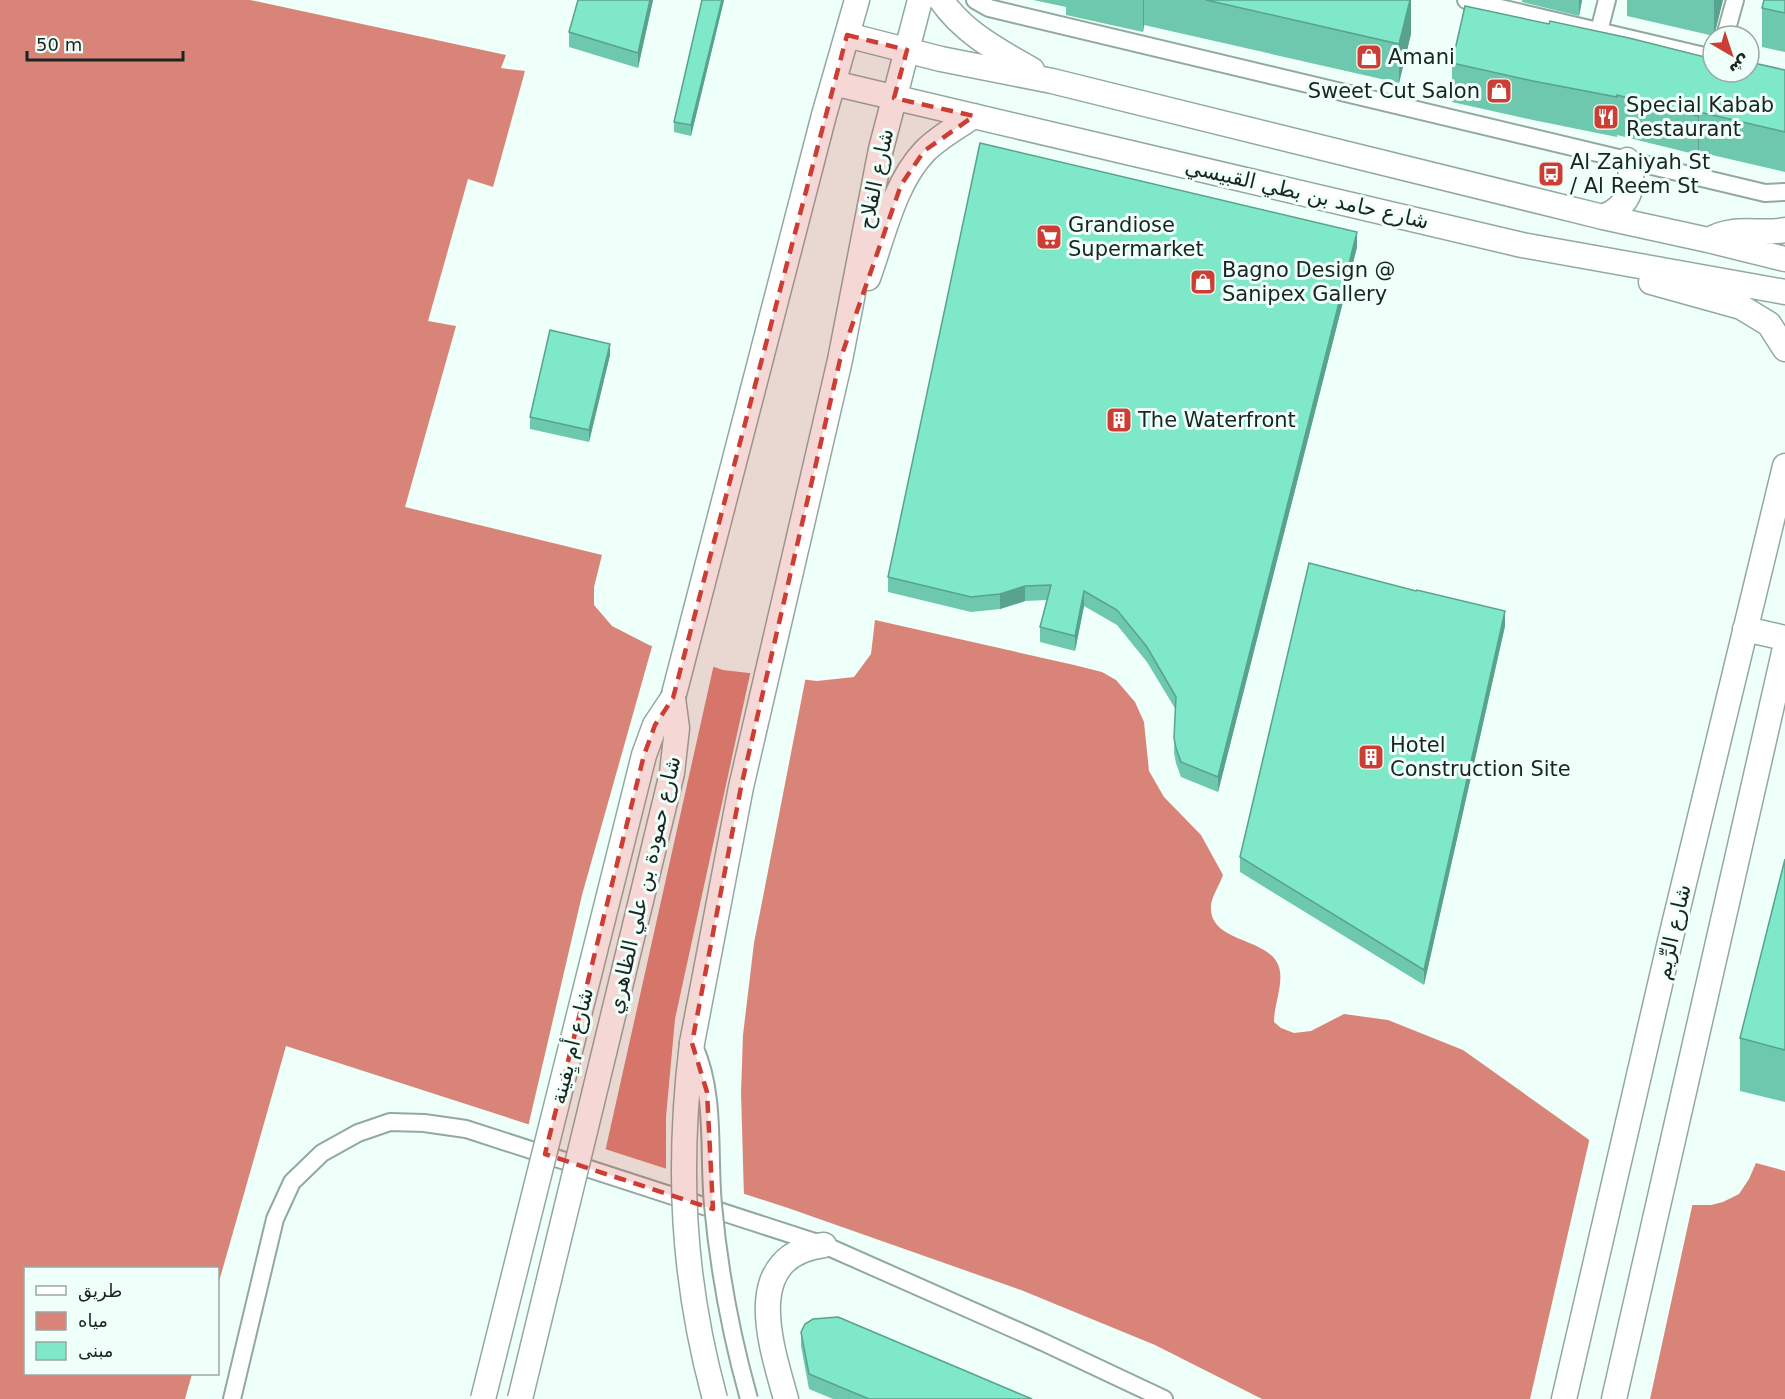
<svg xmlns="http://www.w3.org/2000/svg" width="1785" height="1399" viewBox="0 0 1785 1399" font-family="'DejaVu Sans','Noto Sans Arabic',sans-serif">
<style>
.water{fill:#d98478}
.pier{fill:#effff9}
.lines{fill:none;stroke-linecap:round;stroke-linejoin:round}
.street-casing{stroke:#91a9a1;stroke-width:20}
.secondary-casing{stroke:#91a9a1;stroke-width:27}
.street{stroke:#fff;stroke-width:16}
.secondary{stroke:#fff;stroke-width:24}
.street-bridge-casing{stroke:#91a9a1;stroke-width:20;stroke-linecap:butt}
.secondary-bridge-casing{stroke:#91a9a1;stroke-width:27;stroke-linecap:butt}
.street-bridge{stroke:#fff;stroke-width:16}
.secondary-bridge{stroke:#fff;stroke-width:24}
.wall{fill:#6dc8ad}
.shaded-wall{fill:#59a28d}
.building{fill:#7fe8c9;stroke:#59a28d;stroke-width:1.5}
.marked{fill:#cc3e34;fill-opacity:0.2;stroke:#cc3e34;stroke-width:4.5;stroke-dasharray:12 8;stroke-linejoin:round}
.labels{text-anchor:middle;stroke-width:6;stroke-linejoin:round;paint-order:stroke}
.poi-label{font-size:21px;fill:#1a2420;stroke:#effff9;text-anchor:start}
.street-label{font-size:21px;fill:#1a2420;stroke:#effff9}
</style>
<rect width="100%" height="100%" fill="#effff9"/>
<path class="water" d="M0,0H250L506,55L501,68L525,71L493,187L468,179L428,321L456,326L405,507L602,555L594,587V605L612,626L649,645L723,670L817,681L854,677L871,654L875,620L1074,665L1102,672L1116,680L1135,702L1144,722L1149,771L1164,797L1201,835L1223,875C1220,884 1212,896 1211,905C1208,944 1269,936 1279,967C1284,983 1274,1004 1274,1022L1281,1028L1294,1033L1311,1031L1344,1014L1388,1020L1463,1050L1588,1139L1630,1180L1665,1205H1711L1723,1202L1739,1194L1749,1179L1756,1163L1785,1171V1399H1262L1155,1345L1021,1290L788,1208L286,1046L218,1285V1268H26V1374H192L185,1399H0Z"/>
<path class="pier" d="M653,643L714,664L605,1152L528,1127L582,895Z
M751,670L806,676L754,943L743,1035L741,1093L744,1197L666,1171V1117L675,1019Z
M1590,1137L1632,1178L1666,1202H1693L1650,1399H1530Z"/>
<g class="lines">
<g class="street-casing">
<path id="street" d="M975,0L989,8L1765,193L1785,192
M1466,0L1713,58
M1599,31L1607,0
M1725,36L1735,0
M232,1399L275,1219L292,1182L322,1153L358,1133L390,1122L424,1123L466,1129L824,1245L1043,1342L1164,1399"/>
</g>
<g class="secondary-casing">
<path id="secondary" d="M941,0C964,33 997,50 1032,70
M847,35L941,59L1052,81L1603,217L1708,240L1785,259
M833,83L1522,245L1785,292
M1603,217C1628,207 1638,185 1627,160
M1709,240C1734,225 1758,235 1785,230
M868,278C883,237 894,183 925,151C939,137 957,127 974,116
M1651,282L1741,307L1769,324L1785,349
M1745,629L1785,638
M673,698L824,115L857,0
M692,1043L741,787L840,360L881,149L920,0
M786,1399C771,1345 740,1256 824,1245
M1564,1399L1671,937L1785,466
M1614,1399L1785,648"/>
</g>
<use href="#street" class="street"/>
<use href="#secondary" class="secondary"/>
<g class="street-bridge-casing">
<path id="street-bridge" d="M694,1046C716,1095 708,1152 713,1205C719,1270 731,1335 749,1399"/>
</g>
<g class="secondary-bridge-casing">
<path id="secondary-bridge" d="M692,1043C677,1167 682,1278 715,1399
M483,1399L644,755L655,725L673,698
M520,1399L672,773L677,728L673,698"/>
</g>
<use href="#street-bridge" class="street-bridge"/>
<use href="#secondary-bridge" class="secondary-bridge"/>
</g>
<path class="wall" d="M578,0H653L638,68L569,47V32Z
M702,0H724L691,136L674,132V122Z
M1033,0H1411V34L1399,83L1144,25L1143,32L1066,15V7Z
M1522,0H1582L1579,16L1522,2Z
M1627,0H1723L1714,36L1627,16Z
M1785,0V52L1762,47V8Z
M1713,59L1785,70V172L1699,152L1698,155L1617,135V137L1533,120L1452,102V63Z
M1357,247L1218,792L1181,777L1176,763L1174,753L1176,710L1147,662L1117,625L1084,606L1075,651L1040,642V627L1047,600L1025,601L1000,609L971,612L888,592V577Z
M610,355L589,442L530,429V417Z
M1416,591L1505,626L1424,985L1240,872V857Z
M1785,859V1102L1740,1091V1038Z
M801,1332L1032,1399H833L809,1389L801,1346Z"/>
<path class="shaded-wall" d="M650,0H653L638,68V53Z
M722,0H724L691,136V125Z
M1143,0H1144V25L1143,32Z
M1410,0H1411V34L1399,83V44Z
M1579,0H1582L1579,16Z
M1714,0H1723L1714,36Z
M1699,112V152L1698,155V116Z
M1357,232V247L1218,792V777Z
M610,344V355L589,442V430Z
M1025,586V601L1000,609V594Z
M1084,591V606L1075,651V636Z
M1505,611V626L1424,985V970Z"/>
<path class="building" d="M578,0H650L638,53L569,32Z
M702,0H722L691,125L674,122Z
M1206,0H1410L1399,44Z
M1764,0H1785V13L1762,8Z
M1465,6L1549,24L1550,21L1629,38L1713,59V72H1749V62L1785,70V132L1699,112L1698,116L1617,95V97L1533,81L1452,63Z
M980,143L1357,232L1218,777L1181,762L1176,748L1174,738L1176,697L1147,647L1117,610L1084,591L1075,636L1040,627L1051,585L1025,586L1000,594L971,597L888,577Z
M550,330L610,344L589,430L530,417Z
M1309,563L1416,591L1417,590L1505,611L1424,970L1240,857Z
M1785,859V1050L1740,1038Z
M838,1317L1032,1399H869L809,1374L801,1332L805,1324L813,1319Z"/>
<path class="marked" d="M847,35L907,50L894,98L974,116L924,151L901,185L840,360L741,787L692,1043L707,1092L713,1209L545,1154L644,755L655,725L673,698Z"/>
<defs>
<g id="shop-square" transform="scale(1.35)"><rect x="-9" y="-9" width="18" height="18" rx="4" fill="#cc3e34" stroke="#effff9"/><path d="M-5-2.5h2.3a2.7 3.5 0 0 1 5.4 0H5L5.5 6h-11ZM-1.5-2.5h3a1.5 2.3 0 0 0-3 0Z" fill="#fff"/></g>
<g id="restaurant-square" transform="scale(1.35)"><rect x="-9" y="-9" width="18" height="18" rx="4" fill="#cc3e34" stroke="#effff9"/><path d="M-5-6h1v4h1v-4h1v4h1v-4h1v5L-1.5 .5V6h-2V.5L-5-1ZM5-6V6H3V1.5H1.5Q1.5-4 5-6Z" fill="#fff"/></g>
<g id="bus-square" transform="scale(1.35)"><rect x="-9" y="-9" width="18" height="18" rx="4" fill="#cc3e34" stroke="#effff9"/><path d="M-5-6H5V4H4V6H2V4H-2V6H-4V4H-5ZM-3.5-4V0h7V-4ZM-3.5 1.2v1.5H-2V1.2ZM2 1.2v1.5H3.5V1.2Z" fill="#fff"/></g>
<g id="supermarket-square" transform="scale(1.35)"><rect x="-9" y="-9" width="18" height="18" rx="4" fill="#cc3e34" stroke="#effff9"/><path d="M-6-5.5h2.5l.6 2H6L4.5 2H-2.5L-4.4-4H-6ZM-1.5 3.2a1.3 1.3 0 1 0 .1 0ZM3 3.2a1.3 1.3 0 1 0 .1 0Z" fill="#fff"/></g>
<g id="building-square" transform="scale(1.35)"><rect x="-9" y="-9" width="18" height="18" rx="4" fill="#cc3e34" stroke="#effff9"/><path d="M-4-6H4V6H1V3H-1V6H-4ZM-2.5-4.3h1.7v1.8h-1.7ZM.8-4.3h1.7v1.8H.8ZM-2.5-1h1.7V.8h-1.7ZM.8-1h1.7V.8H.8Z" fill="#fff"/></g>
</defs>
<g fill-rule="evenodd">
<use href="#shop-square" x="1369" y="57"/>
<use href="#shop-square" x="1499" y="91"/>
<use href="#restaurant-square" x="1606" y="117"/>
<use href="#bus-square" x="1551" y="174"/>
<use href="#supermarket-square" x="1049" y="237"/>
<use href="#shop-square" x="1203" y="282"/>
<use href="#building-square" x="1119" y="420"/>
<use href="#building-square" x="1371" y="757"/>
</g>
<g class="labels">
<g class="poi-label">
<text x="1388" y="64">Amani</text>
<text x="1480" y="98" text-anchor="end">Sweet Cut Salon</text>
<text x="1626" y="112">Special Kabab<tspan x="1626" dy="24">Restaurant</tspan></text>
<text x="1570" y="169">Al Zahiyah St<tspan x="1570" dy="24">/ Al Reem St</tspan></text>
<text x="1068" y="232">Grandiose<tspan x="1068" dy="24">Supermarket</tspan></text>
<text x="1222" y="277">Bagno Design @<tspan x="1222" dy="24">Sanipex Gallery</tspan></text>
<text x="1138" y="427">The Waterfront</text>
<text x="1390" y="752">Hotel<tspan x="1390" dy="24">Construction Site</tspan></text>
</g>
<g class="street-label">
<text transform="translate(876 179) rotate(-78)" y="7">شارع الفلاح</text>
<text transform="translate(1307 194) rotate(13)" y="7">شارع حامد بن بطي القبيسي</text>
<text transform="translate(644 885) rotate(-77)" y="7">شارع حمودة بن علي الظاهري</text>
<text transform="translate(1673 932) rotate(-77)" y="7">شارع الرِّيم</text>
<text transform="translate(572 1046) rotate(-76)" y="7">شارع أم يِفينة</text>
</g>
</g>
<rect x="24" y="1267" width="195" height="108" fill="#effff9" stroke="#9aa7a2" stroke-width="1.5"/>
<rect x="36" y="1286" width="30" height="9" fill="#ffffff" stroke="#9aa7a2" stroke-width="1.5"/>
<text x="78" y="1297" font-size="18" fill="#1a2420">طريق</text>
<rect x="36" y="1312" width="30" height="18" fill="#d98478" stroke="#9aa7a2" stroke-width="1.5"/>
<text x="78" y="1327" font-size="18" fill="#1a2420">مياه</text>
<rect x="36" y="1342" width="30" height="18" fill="#7fe8c9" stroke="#9aa7a2" stroke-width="1.5"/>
<text x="78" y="1357" font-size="18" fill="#1a2420">مبنى</text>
<g transform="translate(1731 54) rotate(141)"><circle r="28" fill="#effff9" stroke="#9aa7a2" stroke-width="1.5"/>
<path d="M0-4.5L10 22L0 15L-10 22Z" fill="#cc3e34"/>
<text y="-9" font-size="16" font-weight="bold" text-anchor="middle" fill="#1a2420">ش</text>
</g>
<path d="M27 51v9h156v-9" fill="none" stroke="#1a2420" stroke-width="3"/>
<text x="36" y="51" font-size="18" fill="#1a2420" stroke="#effff9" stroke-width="4.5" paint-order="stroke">50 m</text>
</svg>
